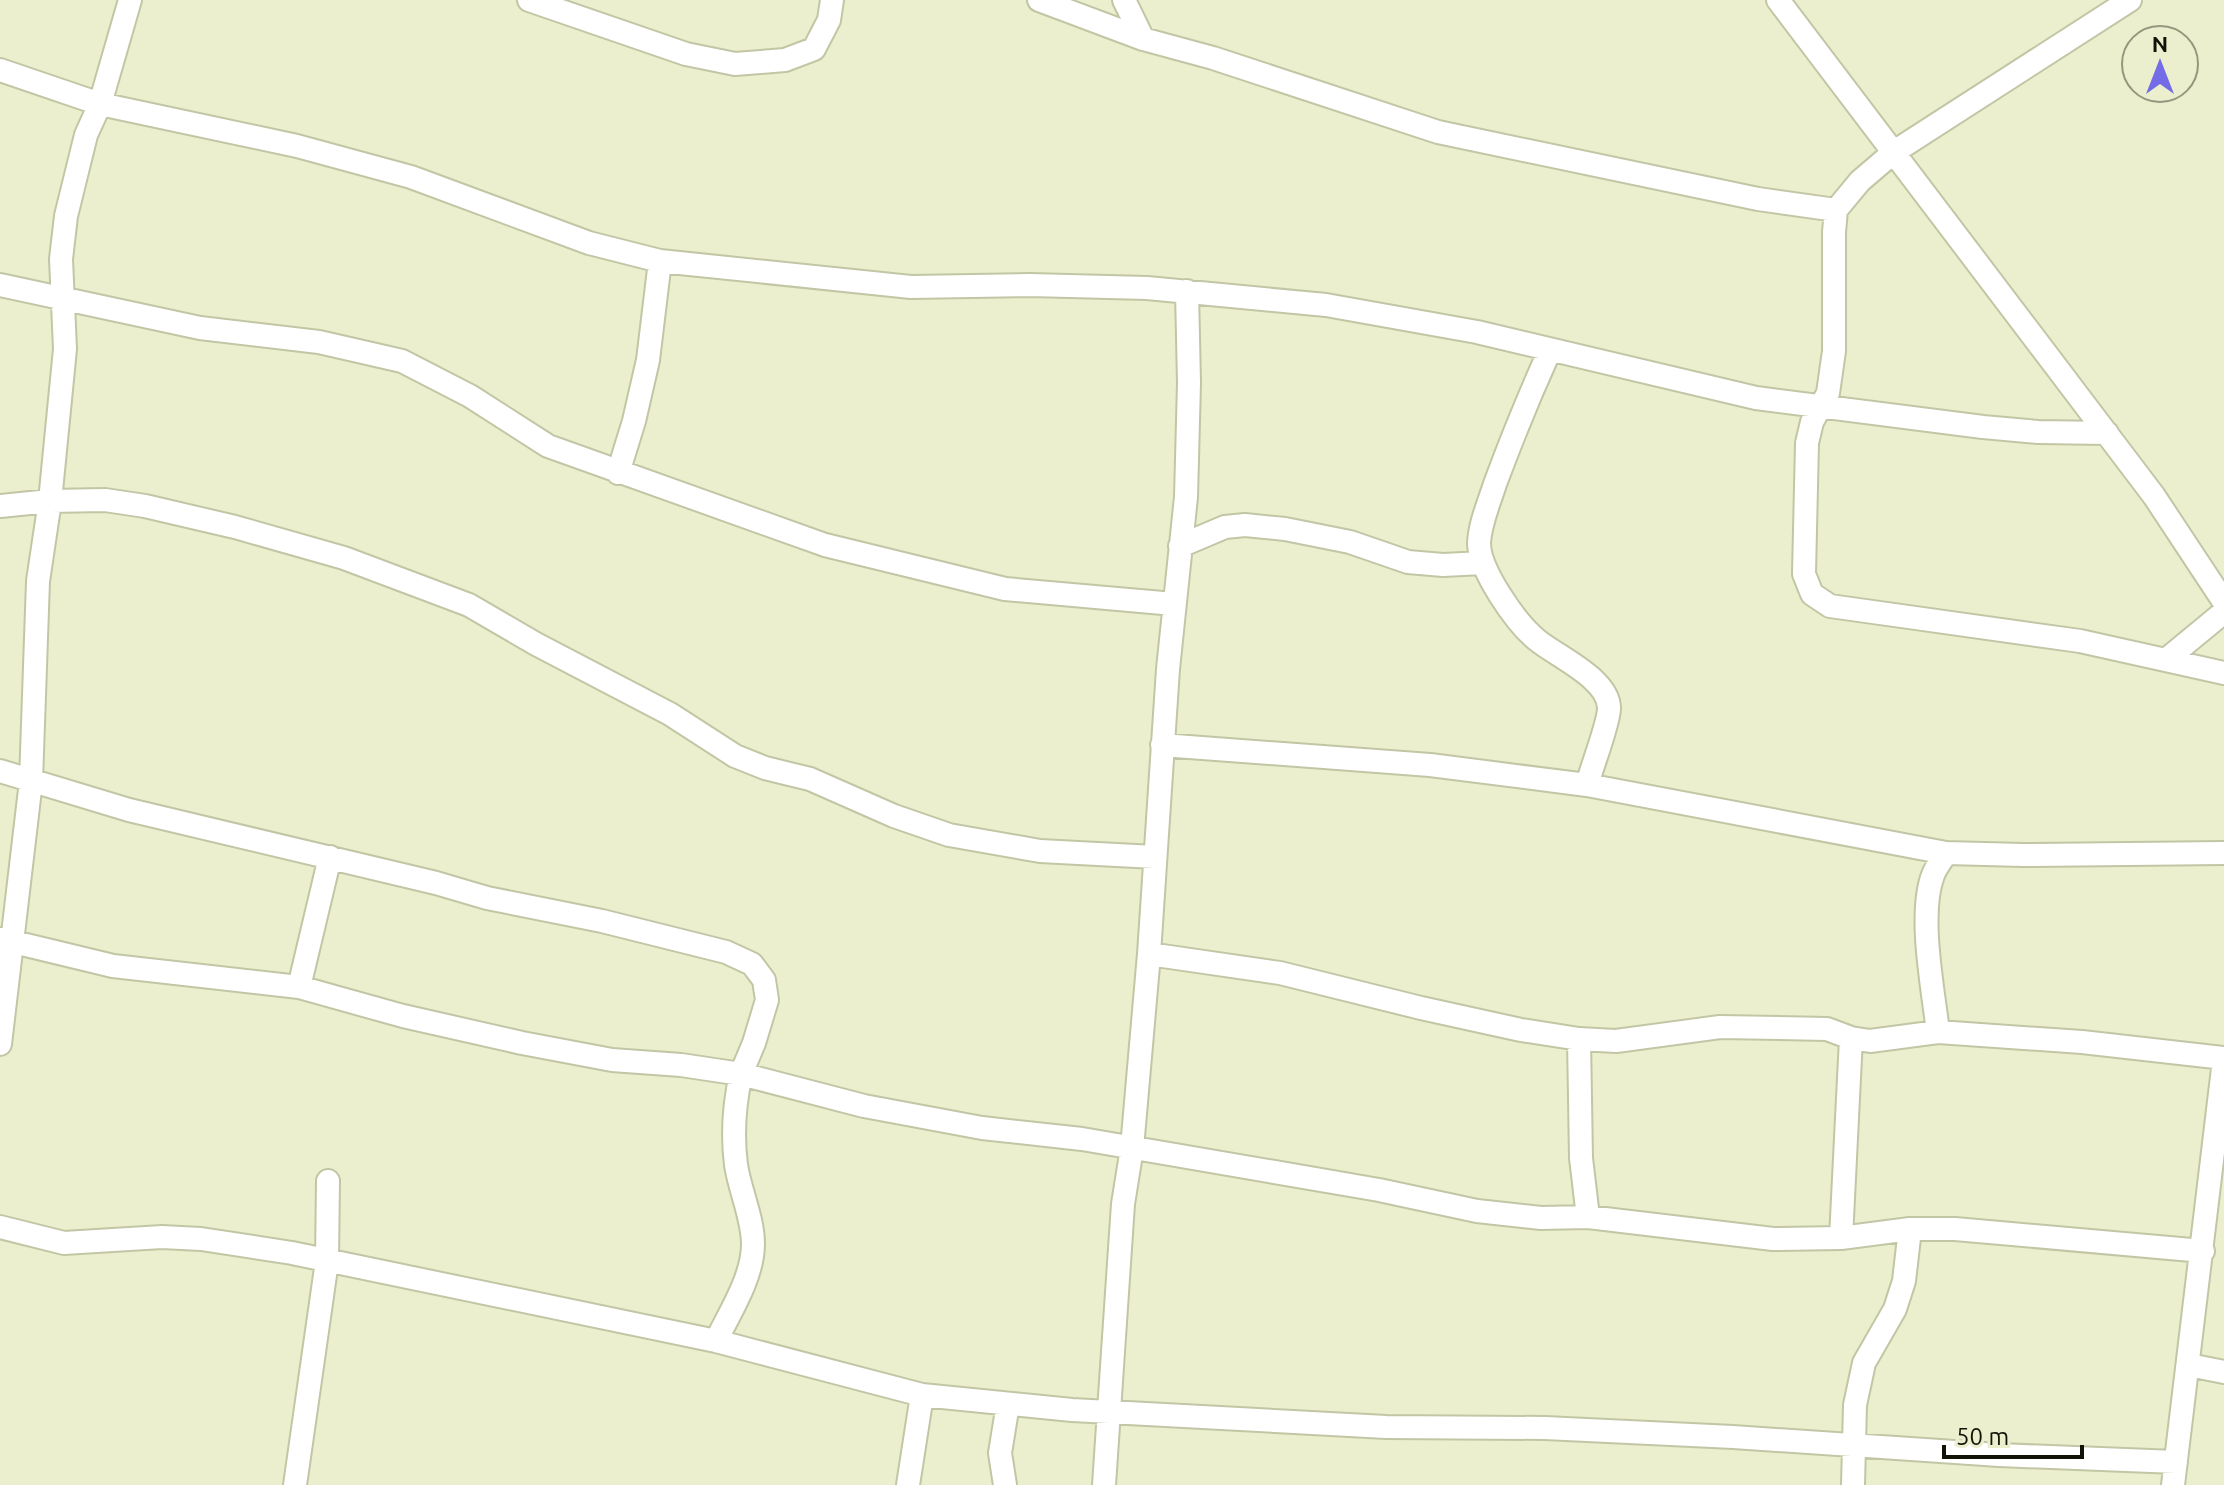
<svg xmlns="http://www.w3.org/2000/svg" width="2224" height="1485" viewBox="0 0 2224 1485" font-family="Ubuntu,sans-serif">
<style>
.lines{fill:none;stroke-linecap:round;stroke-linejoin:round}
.minor-casing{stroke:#c2c6a5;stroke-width:26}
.minor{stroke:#fff;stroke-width:22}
</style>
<rect width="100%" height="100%" fill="#ebefce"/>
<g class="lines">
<g class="minor-casing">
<path id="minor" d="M529,0L686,54L735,64L785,60L814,49L829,20L832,0
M1039,0L1143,39L1213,58L1438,132L1758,199L1836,210
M1124,0L1143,39
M1778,0L2154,496L2224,602
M2130,0L1894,152L1860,181L1836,210L1834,232V351L1828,393L1812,422L1807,443L1804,574L1812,594L1830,606L2080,641L2224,673
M0,70L100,104L297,146L411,177L589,243L660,261L911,287L1030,285L1147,288L1326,305L1477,332L1756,398L1983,427L2038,432L2107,433
M0,285L200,328L319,342L402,361L470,396L548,446L825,545L1005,589L1174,604
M1550,350C1530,394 1512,438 1495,484C1489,503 1480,523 1479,543C1479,570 1516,623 1537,640C1556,656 1610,679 1609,709C1608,726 1592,766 1587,785
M618,473L634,421L648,360L660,261
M0,506L50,501L105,500L145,506L235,527L344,558L469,605L536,644L670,714L735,756L765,768L810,779L894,816L949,835L1040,851L1155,857
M1180,546L1225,527L1245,525L1285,529L1350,542L1408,562L1443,565L1483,563
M2167,659L2224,612
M1162,745L1430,765L1587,785L1946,853L2023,855L2224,853
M0,771L129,810L436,883L487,898L602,921L726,952L752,964L764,980L767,1000L754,1043L741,1074L864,1106L982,1128L1082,1139L1379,1190L1477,1211L1541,1218L1588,1217L1773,1239L1841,1238L1910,1229H1955L2203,1251
M1,939L113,966L299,987L403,1016L522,1043L612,1060L681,1065L741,1074C734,1105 732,1134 736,1165C740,1191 753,1218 753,1244C753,1277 730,1312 716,1341
M1149,954L1280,973L1421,1008L1521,1030L1579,1039L1616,1041L1720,1027L1827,1029L1851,1038L1870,1041L1938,1032L2082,1042L2224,1058
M299,987L330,857
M1938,1032C1933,989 1918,914 1933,875C1936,867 1942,860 1946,853
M1579,1039L1581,1158L1588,1217
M0,1044L31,781L38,581L50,501L65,349L61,259L66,216L86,135L100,104L130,0
M0,1227L64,1243L162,1237L201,1239L292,1253L716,1341L922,1395L1072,1410L1386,1427L1545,1428L1733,1437L1999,1455L2176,1462
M1841,1238L1851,1038
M2189,1365L2224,1372
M295,1485L327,1261L328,1181
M908,1485L922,1395
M1005,1485L1000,1453L1008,1404
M1104,1485L1123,1204L1132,1148L1149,954L1168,669L1186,497L1189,383L1187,291
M1853,1485L1855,1405L1864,1363L1895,1309L1904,1281L1910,1229
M2173,1485L2224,1060"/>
</g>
<use href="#minor" class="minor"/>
</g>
<g transform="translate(2160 64)"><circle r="38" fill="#ebefce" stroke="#94977e" stroke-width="2"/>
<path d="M0-6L14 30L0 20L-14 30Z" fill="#736ce6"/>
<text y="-12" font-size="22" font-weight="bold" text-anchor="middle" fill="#121307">N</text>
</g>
<path d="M1944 1445v12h138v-12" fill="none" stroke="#121307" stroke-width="4"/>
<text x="1956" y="1445" font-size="24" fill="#121307" stroke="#ebefce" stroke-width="6" paint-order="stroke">50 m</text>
</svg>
